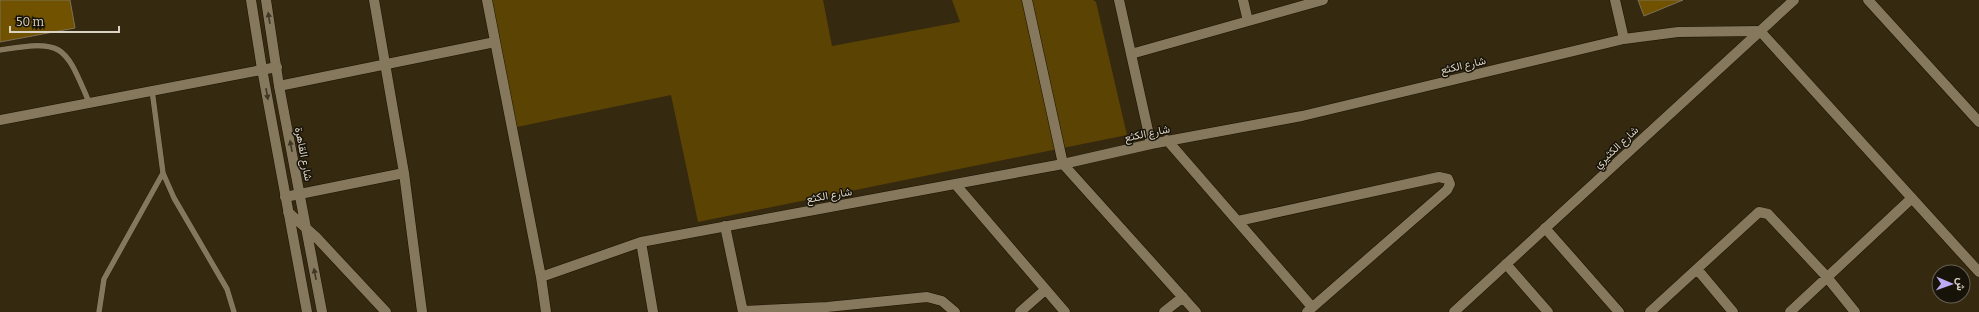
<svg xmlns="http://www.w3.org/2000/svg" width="1979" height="312" viewBox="0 0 1979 312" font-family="Bitter,Vazirmatn,serif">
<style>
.green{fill:#5b4303}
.building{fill:#705200;stroke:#7e7156}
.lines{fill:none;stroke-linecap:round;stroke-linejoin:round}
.service-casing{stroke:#1c1200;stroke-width:6}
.minor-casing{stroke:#1c1200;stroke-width:11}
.tertiary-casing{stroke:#1c1200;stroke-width:11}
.secondary-casing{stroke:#1c1200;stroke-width:11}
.service{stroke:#85785d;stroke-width:5.5}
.minor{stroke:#85785d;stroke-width:10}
.tertiary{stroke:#85785d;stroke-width:10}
.secondary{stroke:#85785d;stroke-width:10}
.oneway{fill:#3e3626}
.labels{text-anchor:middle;stroke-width:3;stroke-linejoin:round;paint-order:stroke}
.street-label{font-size:11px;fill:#dbd4c5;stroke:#181308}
</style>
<rect width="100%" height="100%" fill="#352910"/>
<path class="green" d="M486,0H823L832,46L960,22L952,0H1093L1096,2L1127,135L698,222L671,95L512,128Z"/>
<path class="building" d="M0,0H70L75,28L0,42Z
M1638,0H1683L1644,16Z"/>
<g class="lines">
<g class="service-casing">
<path id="service" d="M0,50C64,40 64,44 89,102
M152,90L163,173L174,198L227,289L234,312
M99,312L104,279L163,173"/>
</g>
<g class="minor-casing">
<path id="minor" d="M374,0L404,173L422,312
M487,0L541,277L546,312
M1027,0L1063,164L1196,312
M1119,0L1151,144
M1243,0L1248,21
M1615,0L1624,39
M1868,0L1979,122
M1131,54L1323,0
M279,86L495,42
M0,120L277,67
M1167,140L1312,307
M956,185L1065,312
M285,197L404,173
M1238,221L1439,177L1448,179L1450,184L1447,190L1307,312
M725,226L743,312
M1545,228L1619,312
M641,242L653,312
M1506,264L1548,312
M1697,269L1733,312
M541,277L641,242L1063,164L1151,144L1302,116L1624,39L1678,32L1760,31L1979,272
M743,311L827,307L927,297L942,301L955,312
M1020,312L1045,290
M1164,312L1183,297
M1650,312L1759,212L1768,214L1826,276L1855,312
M1790,312L1912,198"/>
</g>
<g class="tertiary-casing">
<path id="tertiary" d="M251,0L262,69L307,312
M266,0L279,86L322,312
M288,212L316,237L386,312"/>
</g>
<g class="secondary-casing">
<path id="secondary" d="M1454,312L1794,0"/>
</g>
<use href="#service" class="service"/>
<use href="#minor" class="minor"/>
<use href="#tertiary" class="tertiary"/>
<use href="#secondary" class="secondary"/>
</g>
<defs><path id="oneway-solid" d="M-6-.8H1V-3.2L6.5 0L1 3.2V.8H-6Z"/></defs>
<g class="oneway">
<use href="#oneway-solid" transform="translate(269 18) rotate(-99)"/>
<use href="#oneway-solid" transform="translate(267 94) rotate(80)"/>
<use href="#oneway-solid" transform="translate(291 146) rotate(-101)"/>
<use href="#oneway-solid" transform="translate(315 274) rotate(-101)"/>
</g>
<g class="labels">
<g class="street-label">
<text transform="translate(1463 65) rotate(-13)" y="4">شارع الكثع</text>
<text transform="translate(1147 133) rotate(-12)" y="4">شارع الكثع</text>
<text transform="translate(1616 147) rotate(-43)" y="4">شارع الكثيري</text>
<text transform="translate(304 154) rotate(79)" y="4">شارع القاهرة</text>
<text transform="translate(829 195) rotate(-10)" y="4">شارع الكثع</text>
</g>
</g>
<g transform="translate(1951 284) rotate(92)"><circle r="19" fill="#181308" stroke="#666054"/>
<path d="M0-3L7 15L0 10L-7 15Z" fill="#bcaaf5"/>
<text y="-6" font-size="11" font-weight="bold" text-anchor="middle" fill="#dbd4c5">ش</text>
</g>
<path d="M10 26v6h109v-6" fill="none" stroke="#dbd4c5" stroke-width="2"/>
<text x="16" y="26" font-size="12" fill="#dbd4c5" stroke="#181308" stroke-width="3" paint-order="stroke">50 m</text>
</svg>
